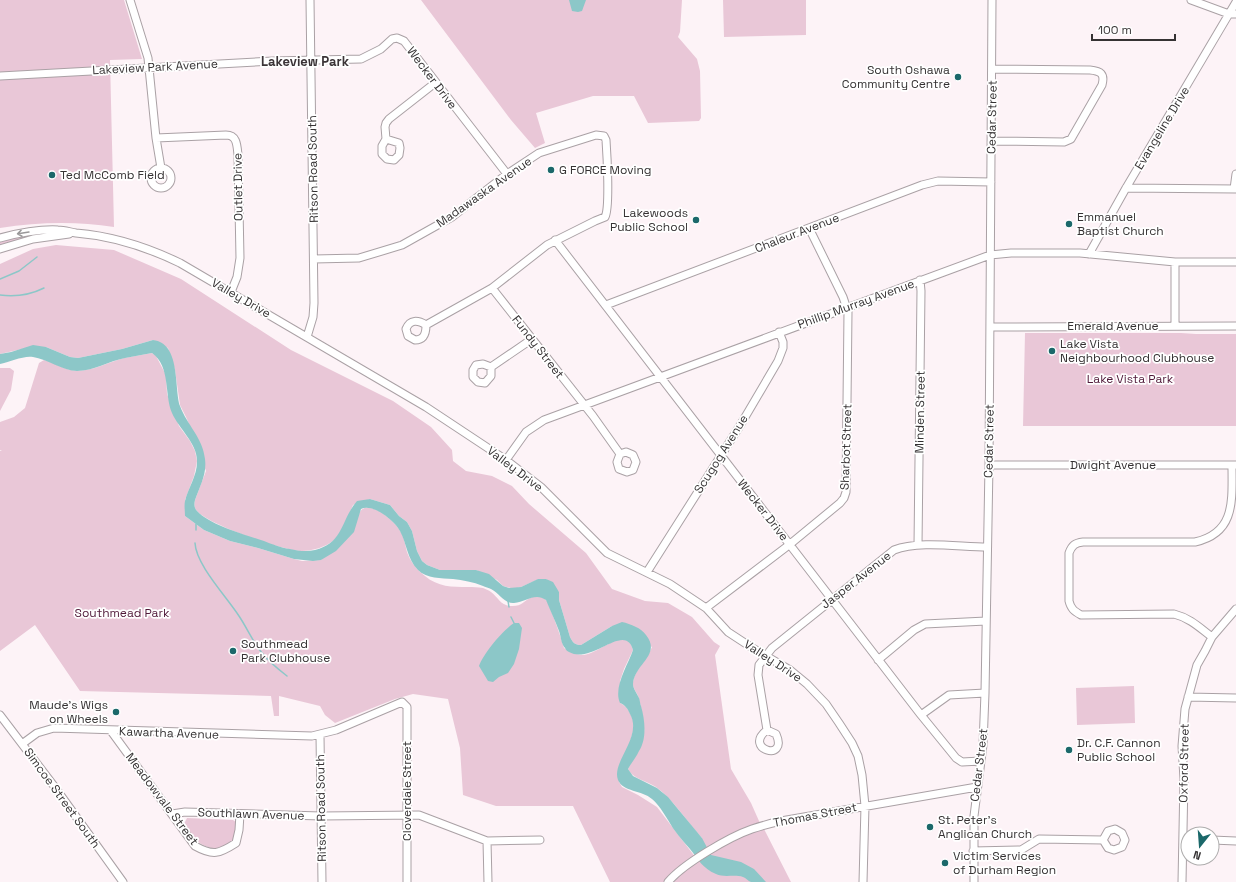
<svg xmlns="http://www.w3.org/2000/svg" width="1236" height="882" viewBox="0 0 1236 882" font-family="'Space Grotesk',sans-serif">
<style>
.green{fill:#e9c7d7}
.water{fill:#8cc7c8}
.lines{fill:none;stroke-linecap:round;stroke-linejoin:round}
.stream{stroke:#8cc7c8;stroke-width:1.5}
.minor-casing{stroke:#aaa1a5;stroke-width:9}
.minor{stroke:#fff;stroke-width:7}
.oneway{stroke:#9a9899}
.poi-dot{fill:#1b686a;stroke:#fff;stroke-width:1.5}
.labels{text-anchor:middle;stroke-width:3.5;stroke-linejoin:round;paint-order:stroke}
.street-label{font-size:12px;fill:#353233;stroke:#fff}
.poi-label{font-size:12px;fill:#353233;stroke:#fff;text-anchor:start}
.park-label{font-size:12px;fill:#501939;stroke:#fff}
.neighbourhood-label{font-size:13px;font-weight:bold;fill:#3b3437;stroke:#fff}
</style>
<rect width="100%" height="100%" fill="#fdf3f7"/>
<path class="green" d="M0,0H124L142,59L110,60L114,227C76,221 39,222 0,228Z
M421,0H682L680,32L678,37L697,59L700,71L701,118L699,121L648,123L634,96H593L536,113L545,143L535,148L511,120Z
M723,0H806V35L724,37Z
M57,232L21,239L0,246V241L29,234Z
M56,245L114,250L181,279L291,350L393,401L431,427L452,450L453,461L466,471L492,476L512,486L529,504L586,553L612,589L645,601L668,603L692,617L714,642L720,646L715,655L731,769L751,803L763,830L764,829L791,882H610L573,806H496L463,795L460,748L448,699L413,694L395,699L335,723L325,715L320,706L279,696V716H274L271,696L80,691L35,625L0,651V521L2,522L0,521V451H2L0,450V422L14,417L25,408L39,363L44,360C55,363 65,370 76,371C93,371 109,362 124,358C134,356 143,355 152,353L156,356L166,375L167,394L179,426L190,441L195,451L197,461L194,476L185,500V516L204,530L230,541L258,548L294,559L302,561L321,560L359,514C366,496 393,520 399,529C404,536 405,544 407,552C410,561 417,570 425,576C438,587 452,587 468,587C473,587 478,587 483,588C485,589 489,590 491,592C498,597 500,605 510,606C522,607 523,601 532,597C536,595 543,596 546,600C548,602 549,606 550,608C555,621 560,634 564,648C569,650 577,655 582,655C598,656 626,623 633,650L624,669L620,681V703C629,707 634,719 634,728L619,782L622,787L638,795L657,807L699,862L702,838C688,823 673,799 656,787C647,781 633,779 628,769C632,760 644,741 644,733C645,726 641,707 639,699C638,693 632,689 633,682C635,669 647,659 652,647L612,626L581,645C575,645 573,643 570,637L559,600V592L546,579H539L521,587L514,589L503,586L497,580L476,570H440L427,565L422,561L417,551L412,531L407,522L399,516L390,505L370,499L353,505C348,517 343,531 334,540C326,547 312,551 302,551C284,551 209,525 197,511C194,508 194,504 195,500L206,471L187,419L180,405L175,370L168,348L153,340L122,349L78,358L70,357L46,347L22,349L0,354V264L33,249Z
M1025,333H1181L1196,334H1236V426H1023Z
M0,368H10L14,371L11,390L0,411Z
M1134,686L1135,723L1077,725L1076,688Z
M187,818L233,820L237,823C237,827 237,834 235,838C227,853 208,850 197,841C192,837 188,829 184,824Z"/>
<path class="water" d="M569,0H586L582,11L578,12L572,11Z
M153,340C181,343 174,388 180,406C187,425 203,438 205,459C207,474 200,486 195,500C194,504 194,508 197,511C210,525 246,535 264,541C272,544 281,548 290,549C298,551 307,552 315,550C344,543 341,519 357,501L370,499L390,505L399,516L407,522L412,531L417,551L422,561L427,565L440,570H476L489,574L503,586L509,588L521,587L538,579H546L553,582L559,592V600L570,637C573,643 575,645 581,645L612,626L622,622C631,624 641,628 646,635C662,655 634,664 633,684C633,689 637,693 639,698C640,700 640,704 641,706C645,720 647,739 639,751C636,758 631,763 628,769L633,776L657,788L668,797L702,838L711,855L741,862L754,869L766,882C762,882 755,882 751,882C748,881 746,878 743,877C735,874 724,878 716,874C702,868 699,860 690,849C682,840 674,831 668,820C663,812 659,805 652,799C642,790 623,792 618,780C611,762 643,737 630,714C628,709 625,705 620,703C613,687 628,665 633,650C625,621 592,665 569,652C567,651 566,650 565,648C561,644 561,636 559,631C555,620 550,610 546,600C535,592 526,602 514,603C505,604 499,593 491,589C489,588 485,587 483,586C473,582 463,580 453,579C441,578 427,579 418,570C407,559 407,544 400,531C395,521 373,503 361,509L354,532L336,551L321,560L313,561L294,559L258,548L230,541L204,530L185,516C185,511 184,506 185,501C188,488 197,476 197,462C198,444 179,429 172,413C164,394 171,367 152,353C143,355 134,356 125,358C109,361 93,371 77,371C63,371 47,359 33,357C25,355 9,362 0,364V354L11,352L33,345L46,347L70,357L78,358L122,349Z
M514,623H519L522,628L519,649L514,664L508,673L499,677L493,682L488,681L479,666C484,653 502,631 514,623Z"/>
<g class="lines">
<path class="stream" d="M0,279L19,271L37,257
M0,295C16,297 30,295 44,288
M196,524V530
M195,543C196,565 227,597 239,616C247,628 253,642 262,653C269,662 278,669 287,676
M508,601L509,607
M511,617L514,623"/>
<g class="minor-casing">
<path id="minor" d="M130,0L148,58L156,138L161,168
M1191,0L1229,14H1236
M0,76L273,61L361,59L381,49L392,39L397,38L404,41L507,174
M156,138L226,135C237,135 237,145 238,155L240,258L237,277L231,292
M386,139L399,143L400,148L399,155L394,160L387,159L382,154V146L386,139L385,127L386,123L389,119L435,83
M991,141L1064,142L1071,139L1102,85C1105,74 1101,71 1090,70L992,69
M151 178a10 10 0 1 1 20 0a10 10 0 1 1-20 0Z
M1126,188L1236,189
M1234,189L1236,174
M0,238C19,233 39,229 58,230C64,230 70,232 76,233C113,236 147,247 180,263L426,407L506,460L541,487L607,553L670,584L706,608L728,632L754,649L790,670L807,684L826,704L839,723L852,743L858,756L862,775L865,806L863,882
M555,240L921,715L956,758L962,762L981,761
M0,249L33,239L69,234
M1089,254L1126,188L1236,2
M314,259L359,258L402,245L452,217L507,174L539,153L596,135L604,136L606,140C607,154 610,208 605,217L595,221L547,245L492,288L426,325C418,320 410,319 406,329L408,336L415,340C424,340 426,334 426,325
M1175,262V326
M492,288L593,416L620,454L617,462L619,469L627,472L633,470L636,462L633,455L626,452L620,454
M606,305L922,185L938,181L991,182
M990,327L1236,326
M307,337L313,317L314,303L310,0
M491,367V376L485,383L478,382L473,377V370L476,365L483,364L491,367L532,339
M506,460L526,432L544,420L990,255L1011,253H1080L1175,262H1236
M989,465H1235
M918,545L921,291L920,280
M647,572L741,424L778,361L783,348V342L779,332
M706,608L789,545L840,503L844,498L846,492L848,312L843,297L809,228
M1212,637C1200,628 1190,618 1174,614L1081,615C1074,611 1071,609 1069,601V553C1072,545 1075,543 1083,542H1195C1236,533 1232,500 1232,465
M878,660L914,630L925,624L986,621
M1188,697L1236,698
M0,715L54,786L123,882
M921,715L949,695L985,693
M767,730L776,734C789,763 742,749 767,730L758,675L759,665L772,648L894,550C919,540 960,547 987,547
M111,731L195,846C213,856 219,854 236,843L239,830L240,814
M320,735L322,882
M22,744L37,733L54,728L312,736L336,730L402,702L407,707V882
M172,814L185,812L321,816L419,815L487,841L540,840
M1212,840L1236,841
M487,841L488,882
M973,851L1021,850L1039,839L1103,840L1108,848L1114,850L1122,847L1125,840L1122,833L1115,829L1108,831L1103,840
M668,882C683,864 729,837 752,829C761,826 772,823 781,821L977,787
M974,882V816L983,745L985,693L989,465L992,0
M1182,882L1184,779L1182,746L1185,709L1197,665L1205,651L1212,637L1236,609"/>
</g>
<use href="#minor" class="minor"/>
</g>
<defs><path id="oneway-shaft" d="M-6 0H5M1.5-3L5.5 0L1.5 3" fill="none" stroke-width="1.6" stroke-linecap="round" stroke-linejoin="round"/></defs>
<use class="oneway" href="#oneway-shaft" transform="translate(23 233) rotate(171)"/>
<g class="poi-dot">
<circle cx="958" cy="77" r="4"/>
<circle cx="551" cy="170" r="4"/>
<circle cx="52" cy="175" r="4"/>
<circle cx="696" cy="220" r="4"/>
<circle cx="1069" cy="224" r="4"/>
<circle cx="1052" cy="351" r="4"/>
<circle cx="233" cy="651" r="4"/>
<circle cx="116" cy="712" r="4"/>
<circle cx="1069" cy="750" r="4"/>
<circle cx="930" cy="827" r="4"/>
<circle cx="945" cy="863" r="4"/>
</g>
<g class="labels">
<g class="street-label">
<text transform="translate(155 67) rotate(-3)" y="4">Lakeview Park Avenue</text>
<text transform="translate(432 78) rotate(53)" y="4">Wecker Drive</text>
<text transform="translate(992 117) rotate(-89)" y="4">Cedar Street</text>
<text transform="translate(1162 128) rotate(-59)" y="4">Evangeline Drive</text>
<text transform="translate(313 169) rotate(-91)" y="4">Ritson Road South</text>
<text transform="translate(238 187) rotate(-91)" y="4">Outlet Drive</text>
<text transform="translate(484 192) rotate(-35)" y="4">Madawaska Avenue</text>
<text transform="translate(797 233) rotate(-21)" y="4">Chaleur Avenue</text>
<text transform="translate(241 298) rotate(30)" y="4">Valley Drive</text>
<text transform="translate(856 304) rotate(-20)" y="4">Phillip Murray Avenue</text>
<text x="1113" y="330">Emerald Avenue</text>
<text transform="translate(538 347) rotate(52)" y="4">Fundy Street</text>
<text transform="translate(920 412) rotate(-89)" y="4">Minden Street</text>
<text transform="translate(989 441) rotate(-89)" y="4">Cedar Street</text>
<text transform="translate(846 447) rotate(-88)" y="4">Sharbot Street</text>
<text transform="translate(721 454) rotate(-58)" y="4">Scugog Avenue</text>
<text x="1113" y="469">Dwight Avenue</text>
<text transform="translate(515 469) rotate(37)" y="4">Valley Drive</text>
<text transform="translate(763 510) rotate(52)" y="4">Wecker Drive</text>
<text transform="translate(856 580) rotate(-38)" y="4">Jasper Avenue</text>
<text transform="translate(773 661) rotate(33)" y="4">Valley Drive</text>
<text transform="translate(169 733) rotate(2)" y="4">Kawartha Avenue</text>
<text transform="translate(1184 763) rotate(-89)" y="4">Oxford Street</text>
<text transform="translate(979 765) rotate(-83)" y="4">Cedar Street</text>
<text transform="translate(407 791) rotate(-90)" y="4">Cloverdale Street</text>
<text transform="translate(62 798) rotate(54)" y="4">Simcoe Street South</text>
<text transform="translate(162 799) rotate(53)" y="4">Meadowvale Street</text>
<text transform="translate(321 808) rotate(-91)" y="4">Ritson Road South</text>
<text transform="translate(251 814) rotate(2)" y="4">Southlawn Avenue</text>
<text transform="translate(815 815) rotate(-11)" y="4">Thomas Street</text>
</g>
<g class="poi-label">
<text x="950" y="74" text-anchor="end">South Oshawa<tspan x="950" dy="14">Community Centre</tspan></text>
<text x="559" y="174">G FORCE Moving</text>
<text x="60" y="179">Ted McComb Field</text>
<text x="688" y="217" text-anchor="end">Lakewoods<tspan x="688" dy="14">Public School</tspan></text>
<text x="1077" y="221">Emmanuel<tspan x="1077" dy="14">Baptist Church</tspan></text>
<text x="1060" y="348">Lake Vista<tspan x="1060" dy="14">Neighbourhood Clubhouse</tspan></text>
<text x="241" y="648">Southmead<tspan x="241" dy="14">Park Clubhouse</tspan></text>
<text x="108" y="709" text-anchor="end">Maude's Wigs<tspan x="108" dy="14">on Wheels</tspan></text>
<text x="1077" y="747">Dr. C.F. Cannon<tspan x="1077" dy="14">Public School</tspan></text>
<text x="938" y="824">St. Peter's<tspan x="938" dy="14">Anglican Church</tspan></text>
<text x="953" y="860">Victim Services<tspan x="953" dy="14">of Durham Region</tspan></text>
</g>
<g class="park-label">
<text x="1130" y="383">Lake Vista Park</text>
<text x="122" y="617">Southmead Park</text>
</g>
<g class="neighbourhood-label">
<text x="305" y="66">Lakeview Park</text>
</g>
</g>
<g transform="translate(1200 846) rotate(197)"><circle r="19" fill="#ffffff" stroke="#aeadad"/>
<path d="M0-3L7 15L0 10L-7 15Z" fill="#1b686a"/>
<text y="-6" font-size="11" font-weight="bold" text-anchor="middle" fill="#353233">N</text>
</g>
<path d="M1092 34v6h83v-6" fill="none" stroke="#353233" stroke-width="2"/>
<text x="1098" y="34" font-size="12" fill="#353233" stroke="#ffffff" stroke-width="3" paint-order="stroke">100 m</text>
</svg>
